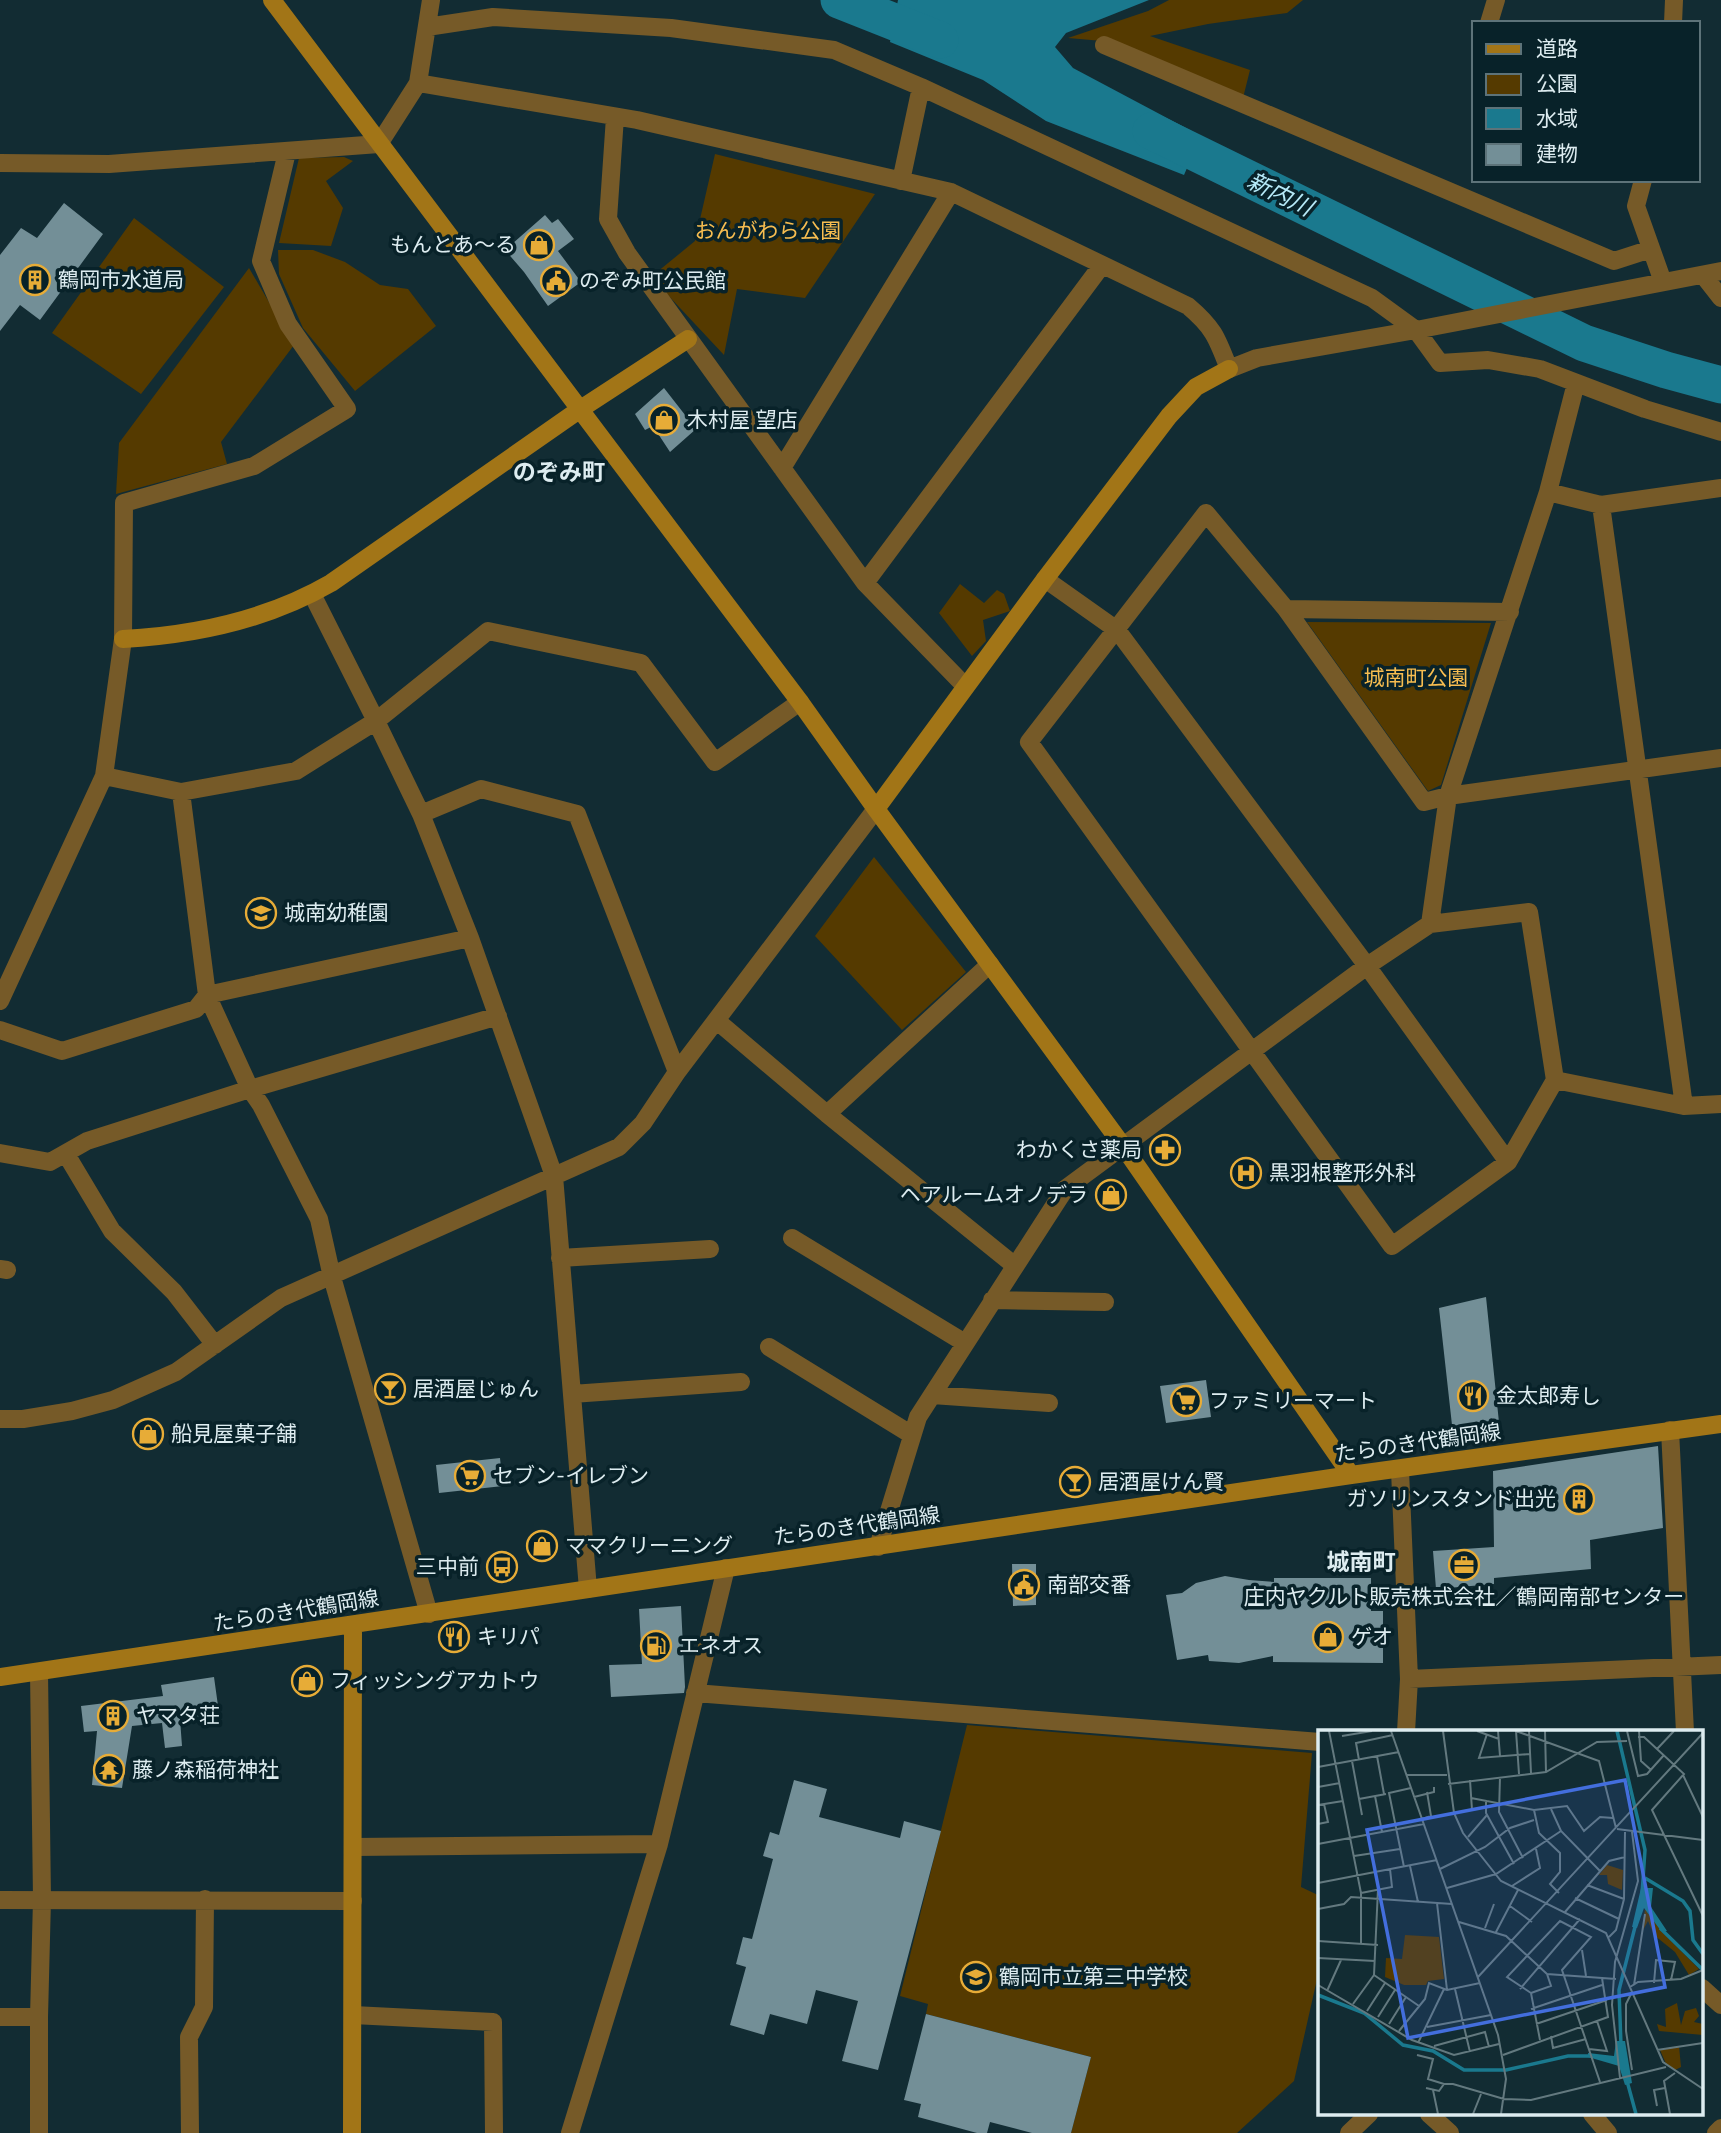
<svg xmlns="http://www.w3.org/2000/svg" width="1721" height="2133" viewBox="0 0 1721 2133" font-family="Mulish,'Noto Sans JP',sans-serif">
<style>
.green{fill:#553a00}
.water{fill:#1a798e}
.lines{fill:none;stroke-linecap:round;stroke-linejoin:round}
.river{stroke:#1a798e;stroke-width:37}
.building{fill:#738f97}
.street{stroke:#765a28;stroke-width:18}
.secondary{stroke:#a27517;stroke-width:18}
.labels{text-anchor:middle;stroke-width:7;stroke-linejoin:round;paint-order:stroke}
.park-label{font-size:21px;fill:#f7bd50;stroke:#082229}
.poi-label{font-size:21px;fill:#ddecf0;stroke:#082229;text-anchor:start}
.street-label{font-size:21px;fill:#ddecf0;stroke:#082229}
.water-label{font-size:23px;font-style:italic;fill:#b6eaf8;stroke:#082229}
.neighbourhood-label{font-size:23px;font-weight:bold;fill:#ddecf0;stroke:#082229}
.inset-river{fill:none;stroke:#1a798e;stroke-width:3.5}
.inset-road{fill:none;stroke:#63797f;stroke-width:2}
.view{fill:#436edd;fill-opacity:0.15;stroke:#436edd;stroke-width:3.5}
.inset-edge{fill:none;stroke:#ddecf0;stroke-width:3.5}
</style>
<rect width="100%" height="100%" fill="#122c33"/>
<path class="green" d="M1169,0H1303L1287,13L1208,24L1150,36L1250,70L1243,98L1114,42L1068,38L1148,11Z
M715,154L875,194L805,298L737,289L724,355L651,277L695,241Z
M344,157L353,161L326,181L343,208L331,246L279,243L299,158Z
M134,218L224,287L141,394L52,333Z
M278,250H313L345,262L380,285L408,289L436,326L355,391L303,328L279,274Z
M249,268L294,345L221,442L227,464L116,494L119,443Z
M960,584L984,603L997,590L1004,594L1010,611L983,620L986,641L972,656L939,613Z
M1307,622L1491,623L1441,785L1428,791Z
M874,857L966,972L902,1030L815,936Z
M967,1725L1312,1753L1301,1887L1320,1896V1966L1294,2081L1237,2133H1071L1091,2057L926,2014L928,2004L900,1996Z"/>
<path class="water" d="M898,0H1149L1066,33L1055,47L1073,68L1201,136L1184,175L1046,121L983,80L890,42Z"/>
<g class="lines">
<path class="river" d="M839,0L940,40
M1151,131L1584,343L1666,370L1721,385"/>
</g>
<path class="building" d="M64,203L103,234L40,320L20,305L0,331V255L21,228L37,238Z
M545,215L552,223L558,219L574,239L558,251L581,282L548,306L524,272L505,250Z
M664,388L696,429L670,452L653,426L645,430L635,414Z
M1486,1297L1500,1432L1453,1434L1439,1308Z
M1206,1380L1211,1417L1166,1423L1160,1386Z
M1658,1446L1663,1528L1590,1540L1591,1569L1494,1578V1584L1436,1589L1433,1551L1494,1547L1493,1471Z
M500,1458L503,1486L439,1493L436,1465Z
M1012,1564H1036V1605L1013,1606Z
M1225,1576L1249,1580L1274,1582V1578H1371V1611H1383V1663L1273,1662V1656L1239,1663L1209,1661L1208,1655L1177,1660L1166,1595L1182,1593L1196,1583Z
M681,1606L685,1687L684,1693L611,1697L609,1665L642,1664L639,1609Z
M214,1677L219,1713L180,1719L182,1746L165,1748L162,1723L132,1726L122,1788L92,1785L97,1731L84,1732L81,1706L163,1696L161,1685Z
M794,1780L827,1789L819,1817L900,1838L904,1821L941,1831L878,2070L842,2061L858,2001L816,1990L807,2024L770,2014L764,2035L730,2025L746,1967L736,1964L743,1937L752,1939L773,1859L763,1856L770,1832L779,1835Z
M926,2014L1091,2057L1071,2133H1032L990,2122L987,2133H977L918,2117L921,2104L904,2100Z"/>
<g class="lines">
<path class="street" d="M1489,23L1496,0
M1673,23L1674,0
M427,27L493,17L671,28L834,50L921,87L1372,298L1416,330L1440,363L1488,360L1540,369L1645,409L1721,432
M1104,45L1614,261L1651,249
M418,83L637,120L951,192L1188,306C1214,328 1217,338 1229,369L1257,358L1416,330L1721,271
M615,117L608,219L627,253L865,583L965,686
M0,163L109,164L379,144L418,83L431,0
M1643,180L1636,206L1663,282
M901,181L921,87
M1703,275L1721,298
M782,468L951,192
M1548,492L1601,505L1721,488
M1601,505L1684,1106
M1045,579L1117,630L1367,966L1508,1162
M865,583L1102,265
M312,594L376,721L421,814L470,938L554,1176L588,1589
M1286,609L1510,612
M1721,758L1448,796L1424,802L1286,609L1206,513L1029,742L1392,1246L1508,1162L1555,1080L1684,1106L1721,1104
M104,776L181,792L296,771L376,721L488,631L641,663L715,762L800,702
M181,792L207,995L250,1089L261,1105L319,1219L332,1277L429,1614
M421,814L481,789L577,814L677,1072
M1430,924L1529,912L1555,1080
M0,1001L104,776L123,639L124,503L254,466L347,409L288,324L261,261L287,152
M717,1021L827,1114L1014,1265
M0,1030L62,1051L196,1009L207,995L470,938
M827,1114L990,964
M0,1153L50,1162L87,1141L250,1089L498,1016
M66,1154L112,1231L174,1292L215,1345
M792,1238L965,1343
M560,1258L710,1249
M0,1269L7,1270
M992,1300L1105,1302
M769,1347L912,1435
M572,1394L741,1382
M932,1395L1049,1403
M0,1419H23L72,1411L113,1400L176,1372L281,1298L619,1147L643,1123L677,1072L876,809
M1670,1430L1685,1732
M1400,1470L1409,1679L1406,1732
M878,1547L918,1417L1065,1189L1367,966L1430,924L1448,796L1548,492L1576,383
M1409,1679L1721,1665
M695,1693L1320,1742
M353,1847L659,1844
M0,1900L353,1901
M1702,1988L1721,2005
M353,2015L493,2022L494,2133
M0,2017H39
M1429,2114L1450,2133
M1592,2114L1608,2133
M39,2133V2017L42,1899L39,1672
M190,2133L189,2037L204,2007L205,1899
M570,2133L659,1844L726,1568
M1349,2133L1369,2114
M1716,2133L1721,2128"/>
<path class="secondary" d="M272,0L800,702L876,809L1123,1146L1351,1475
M123,639C196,635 267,620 331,583L579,410L688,339
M876,809L1045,579L1169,416L1196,387L1229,369
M0,1677L1351,1475L1721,1424
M352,2133L353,1625"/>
</g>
<defs>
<g id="shop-ring" transform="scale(1.575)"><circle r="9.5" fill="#082229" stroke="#e7ac37" stroke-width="1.5"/><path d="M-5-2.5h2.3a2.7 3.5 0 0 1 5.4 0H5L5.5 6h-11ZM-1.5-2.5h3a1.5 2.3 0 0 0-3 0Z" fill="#e7ac37"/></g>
<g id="building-ring" transform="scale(1.575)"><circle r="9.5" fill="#082229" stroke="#e7ac37" stroke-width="1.5"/><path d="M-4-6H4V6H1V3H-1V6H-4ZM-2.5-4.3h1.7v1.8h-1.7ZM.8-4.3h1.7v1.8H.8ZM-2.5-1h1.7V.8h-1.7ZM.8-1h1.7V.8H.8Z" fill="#e7ac37"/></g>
<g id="civic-ring" transform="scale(1.575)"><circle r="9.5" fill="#082229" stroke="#e7ac37" stroke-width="1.5"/><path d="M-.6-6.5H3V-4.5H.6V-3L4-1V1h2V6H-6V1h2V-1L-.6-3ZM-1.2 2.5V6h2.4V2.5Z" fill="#e7ac37"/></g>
<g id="school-ring" transform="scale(1.575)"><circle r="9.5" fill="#082229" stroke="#e7ac37" stroke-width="1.5"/><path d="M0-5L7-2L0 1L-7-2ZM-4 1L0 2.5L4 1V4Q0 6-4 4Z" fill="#e7ac37"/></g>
<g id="pharmacy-ring" transform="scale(1.575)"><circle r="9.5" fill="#082229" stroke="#e7ac37" stroke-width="1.5"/><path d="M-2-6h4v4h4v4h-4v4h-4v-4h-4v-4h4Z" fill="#e7ac37"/></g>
<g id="hospital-ring" transform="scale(1.575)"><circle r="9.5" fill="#082229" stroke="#e7ac37" stroke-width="1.5"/><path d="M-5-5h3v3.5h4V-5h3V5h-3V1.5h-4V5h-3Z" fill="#e7ac37"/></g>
<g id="bar-ring" transform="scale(1.575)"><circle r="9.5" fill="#082229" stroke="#e7ac37" stroke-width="1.5"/><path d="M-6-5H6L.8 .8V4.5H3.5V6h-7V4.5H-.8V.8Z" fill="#e7ac37"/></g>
<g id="restaurant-ring" transform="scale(1.575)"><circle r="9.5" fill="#082229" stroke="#e7ac37" stroke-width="1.5"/><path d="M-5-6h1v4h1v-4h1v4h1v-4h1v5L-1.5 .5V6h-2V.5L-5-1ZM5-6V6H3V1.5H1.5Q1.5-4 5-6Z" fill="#e7ac37"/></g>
<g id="supermarket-ring" transform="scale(1.575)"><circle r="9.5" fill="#082229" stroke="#e7ac37" stroke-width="1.5"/><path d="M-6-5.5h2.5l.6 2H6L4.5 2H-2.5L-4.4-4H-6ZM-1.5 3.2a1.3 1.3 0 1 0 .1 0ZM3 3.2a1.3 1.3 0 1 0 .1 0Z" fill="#e7ac37"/></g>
<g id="office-ring" transform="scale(1.575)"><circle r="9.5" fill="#082229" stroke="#e7ac37" stroke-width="1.5"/><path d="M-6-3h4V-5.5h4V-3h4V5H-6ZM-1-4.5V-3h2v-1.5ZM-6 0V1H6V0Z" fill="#e7ac37"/></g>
<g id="bus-ring" transform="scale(1.575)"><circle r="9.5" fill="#082229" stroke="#e7ac37" stroke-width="1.5"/><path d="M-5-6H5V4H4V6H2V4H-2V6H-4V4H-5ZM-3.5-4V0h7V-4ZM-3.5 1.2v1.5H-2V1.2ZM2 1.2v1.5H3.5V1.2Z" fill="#e7ac37"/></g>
<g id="fuel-ring" transform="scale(1.575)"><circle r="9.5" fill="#082229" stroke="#e7ac37" stroke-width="1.5"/><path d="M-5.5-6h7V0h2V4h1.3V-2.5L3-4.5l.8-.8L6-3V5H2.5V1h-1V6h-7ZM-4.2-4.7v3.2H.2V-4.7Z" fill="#e7ac37"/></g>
<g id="temple-ring" transform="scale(1.575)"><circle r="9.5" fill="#082229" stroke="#e7ac37" stroke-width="1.5"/><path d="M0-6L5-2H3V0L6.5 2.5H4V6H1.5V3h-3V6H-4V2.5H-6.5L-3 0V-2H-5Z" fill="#e7ac37"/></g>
</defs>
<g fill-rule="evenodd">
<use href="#shop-ring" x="539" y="245"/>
<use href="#building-ring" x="35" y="280"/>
<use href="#civic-ring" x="556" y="281"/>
<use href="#shop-ring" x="664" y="420"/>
<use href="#school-ring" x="261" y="913"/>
<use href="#pharmacy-ring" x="1165" y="1150"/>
<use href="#hospital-ring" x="1246" y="1173"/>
<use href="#shop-ring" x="1111" y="1195"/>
<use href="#bar-ring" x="390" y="1389"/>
<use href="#restaurant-ring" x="1473" y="1396"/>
<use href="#supermarket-ring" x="1186" y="1401"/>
<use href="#shop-ring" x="148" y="1434"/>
<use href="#supermarket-ring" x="470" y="1476"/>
<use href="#bar-ring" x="1075" y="1482"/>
<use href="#building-ring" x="1579" y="1499"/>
<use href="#shop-ring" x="542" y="1546"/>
<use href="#office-ring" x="1464" y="1565"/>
<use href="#bus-ring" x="502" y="1567"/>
<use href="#civic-ring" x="1024" y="1585"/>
<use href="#restaurant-ring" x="454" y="1637"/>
<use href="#shop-ring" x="1328" y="1637"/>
<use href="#fuel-ring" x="656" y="1646"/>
<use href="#shop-ring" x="307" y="1681"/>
<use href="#building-ring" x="113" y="1716"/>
<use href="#temple-ring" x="109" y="1770"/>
<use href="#school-ring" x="976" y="1977"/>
</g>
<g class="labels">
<g class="park-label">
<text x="768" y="238">おんがわら公園</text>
<text x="1416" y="685">城南町公園</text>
</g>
<g class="poi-label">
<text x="516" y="252" text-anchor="end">もんとあ～る</text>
<text x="58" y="287">鶴岡市水道局</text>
<text x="579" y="288">のぞみ町公民館</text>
<text x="687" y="427">木村屋 望店</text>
<text x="284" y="920">城南幼稚園</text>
<text x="1142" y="1157" text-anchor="end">わかくさ薬局</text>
<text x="1269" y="1180">黒羽根整形外科</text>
<text x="1088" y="1202" text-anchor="end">ヘアルームオノデラ</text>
<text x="413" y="1396">居酒屋じゅん</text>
<text x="1496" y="1403">金太郎寿し</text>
<text x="1209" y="1408">ファミリーマート</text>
<text x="171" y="1441">船見屋菓子舗</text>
<text x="493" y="1483">セブン-イレブン</text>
<text x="1098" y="1489">居酒屋けん賢</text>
<text x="1556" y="1506" text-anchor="end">ガソリンスタンド出光</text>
<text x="565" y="1553">ママクリーニング</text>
<text x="479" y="1574" text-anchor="end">三中前</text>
<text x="1047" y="1592">南部交番</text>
<text x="1464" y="1604" text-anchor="middle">庄内ヤクルト販売株式会社／鶴岡南部センター</text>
<text x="477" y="1644">キリパ</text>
<text x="1351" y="1644">ゲオ</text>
<text x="679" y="1653">エネオス</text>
<text x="330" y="1688">フィッシングアカトウ</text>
<text x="136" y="1723">ヤマタ荘</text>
<text x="132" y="1777">藤ノ森稲荷神社</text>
<text x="999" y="1984">鶴岡市立第三中学校</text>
</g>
<g class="street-label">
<text transform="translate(1418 1443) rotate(-8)" y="7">たらのき代鶴岡線</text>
<text transform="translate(857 1526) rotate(-8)" y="7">たらのき代鶴岡線</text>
<text transform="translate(296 1611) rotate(-9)" y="7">たらのき代鶴岡線</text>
</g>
<g class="water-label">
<text transform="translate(1280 194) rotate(26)" y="8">新内川</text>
</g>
<g class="neighbourhood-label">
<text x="559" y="480">のぞみ町</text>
<text x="1361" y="1570">城南町</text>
</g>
</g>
<g transform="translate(1318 1730)">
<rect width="385" height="385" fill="#122c33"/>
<path d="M289,135L305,140L304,160L290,154L289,145H281ZM327,179L344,202L381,239L371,245L357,222L336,205L330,191L324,202ZM87,205L121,207L126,249L110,251L108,255H86L67,247L68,228L84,229ZM359,273L363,295L367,281L378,278L381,286L376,292L385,294V305L341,301L339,294L348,297L347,279ZM361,316L363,337L357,340L349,336L342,320Z" fill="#553a00"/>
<path d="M323,158H335L333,177L349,201H343L326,178L319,198L314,197ZM298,311H307L314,353L307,355L301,336L270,327V323L296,326Z" fill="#1a798e"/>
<path class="inset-river" d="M299,1L327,120L324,164M327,148L365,171L372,181L375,210L385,224M342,198L385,240M0,265L46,283L85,315L115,321L146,340H188L250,326H274M303,315L301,260L318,193M309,351L318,384"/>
<path class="inset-road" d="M11,1L43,163V214M73,1L180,305L188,349L183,384M125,1L136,83L145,103L183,151L288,203L345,332L385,359M159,1L181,9M180,1L182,26M198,1L281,31L298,98M198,1L201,44M211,1L213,43M227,1L228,42M309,1L320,46L329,44L346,25M321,1L323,31L333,40M169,4L161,28L212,24M24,6L54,1M320,7H326L366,44L334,80L385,186M339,19L356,1M59,26L66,64M41,30L38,13L75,5M34,31L44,85M0,37L81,22M89,45H129M365,45L385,87M182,47L181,82L205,128M152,50L154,80M130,54L228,42L279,12L309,11M0,57L22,53M57,66L64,102M96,67L116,62V57M153,68L216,80L249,76L266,101L282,87L295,88M41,69L68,64M168,70V83L196,134M0,75L25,71M233,79L243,101L282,141M216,80L221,103L242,123V142L232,154L241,163M104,89L113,86L109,62M0,94L10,92L6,74M299,99L385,110M150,107L169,85M0,114L106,94M36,126L82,119M92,136L100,172M86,137L71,63L93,58M122,139L167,117L192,98L216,90M0,153L119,130M269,155L306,169M194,156L222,138L218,119M129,158L178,144L243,101M43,163L74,157L72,139M257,168L301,189M119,173L129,260M192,176L214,192M0,179L26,174L33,167L134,174M247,182L291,131L307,127M141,192L188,206L229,244L298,249M167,198L176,174M178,202L200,160M291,207L298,200L306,169L307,102M0,211L60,215M264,220L268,246M0,228L57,231M56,245L101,276M160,247L385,3M336,253L338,230L357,232L353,250M0,255L94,310L136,325L181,314M316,255L327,184M312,257L320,252L363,249L385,240M137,259L152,322M202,259L262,189M9,261L23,230M314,262L308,274V301L314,340M213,263L233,256L229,244M35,274L56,245L60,159M213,279L284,255M49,281L67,253M60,287L77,260M71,294L88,267M218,294L289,270M109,297L173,285M81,301L107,269L111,253L129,260L162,253M233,306L235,318L268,309M222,310L213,263L189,247L242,191L273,207L244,240L282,352M100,313L126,259M116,316L167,302L171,317M271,319L289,321L279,291M339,320L385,313M99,325L115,329L110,349L126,354M185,325L290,287L284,248M302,348L294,275L297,232L320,151L314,102M108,358L121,361L126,354H135L186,369L213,370L348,337M115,360L120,384M339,376L336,360L347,358M155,384L163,364M352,384L346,351L357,343"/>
<path class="view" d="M307,50L347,257L90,308L49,100Z"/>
<rect width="385" height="385" class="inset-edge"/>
</g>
<rect x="1472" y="21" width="228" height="161" fill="#082229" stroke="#5d7379" stroke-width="2"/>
<rect x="1486" y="44" width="35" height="10" fill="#a27517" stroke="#5d7379" stroke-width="2"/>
<text x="1536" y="56" font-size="21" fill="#ddecf0">道路</text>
<rect x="1486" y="74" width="35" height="21" fill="#553a00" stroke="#5d7379" stroke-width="2"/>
<text x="1536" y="91" font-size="21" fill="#ddecf0">公園</text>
<rect x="1486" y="108" width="35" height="21" fill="#1a798e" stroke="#5d7379" stroke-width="2"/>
<text x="1536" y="126" font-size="21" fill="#ddecf0">水域</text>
<rect x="1486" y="144" width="35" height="21" fill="#738f97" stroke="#5d7379" stroke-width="2"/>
<text x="1536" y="161" font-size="21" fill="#ddecf0">建物</text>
</svg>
